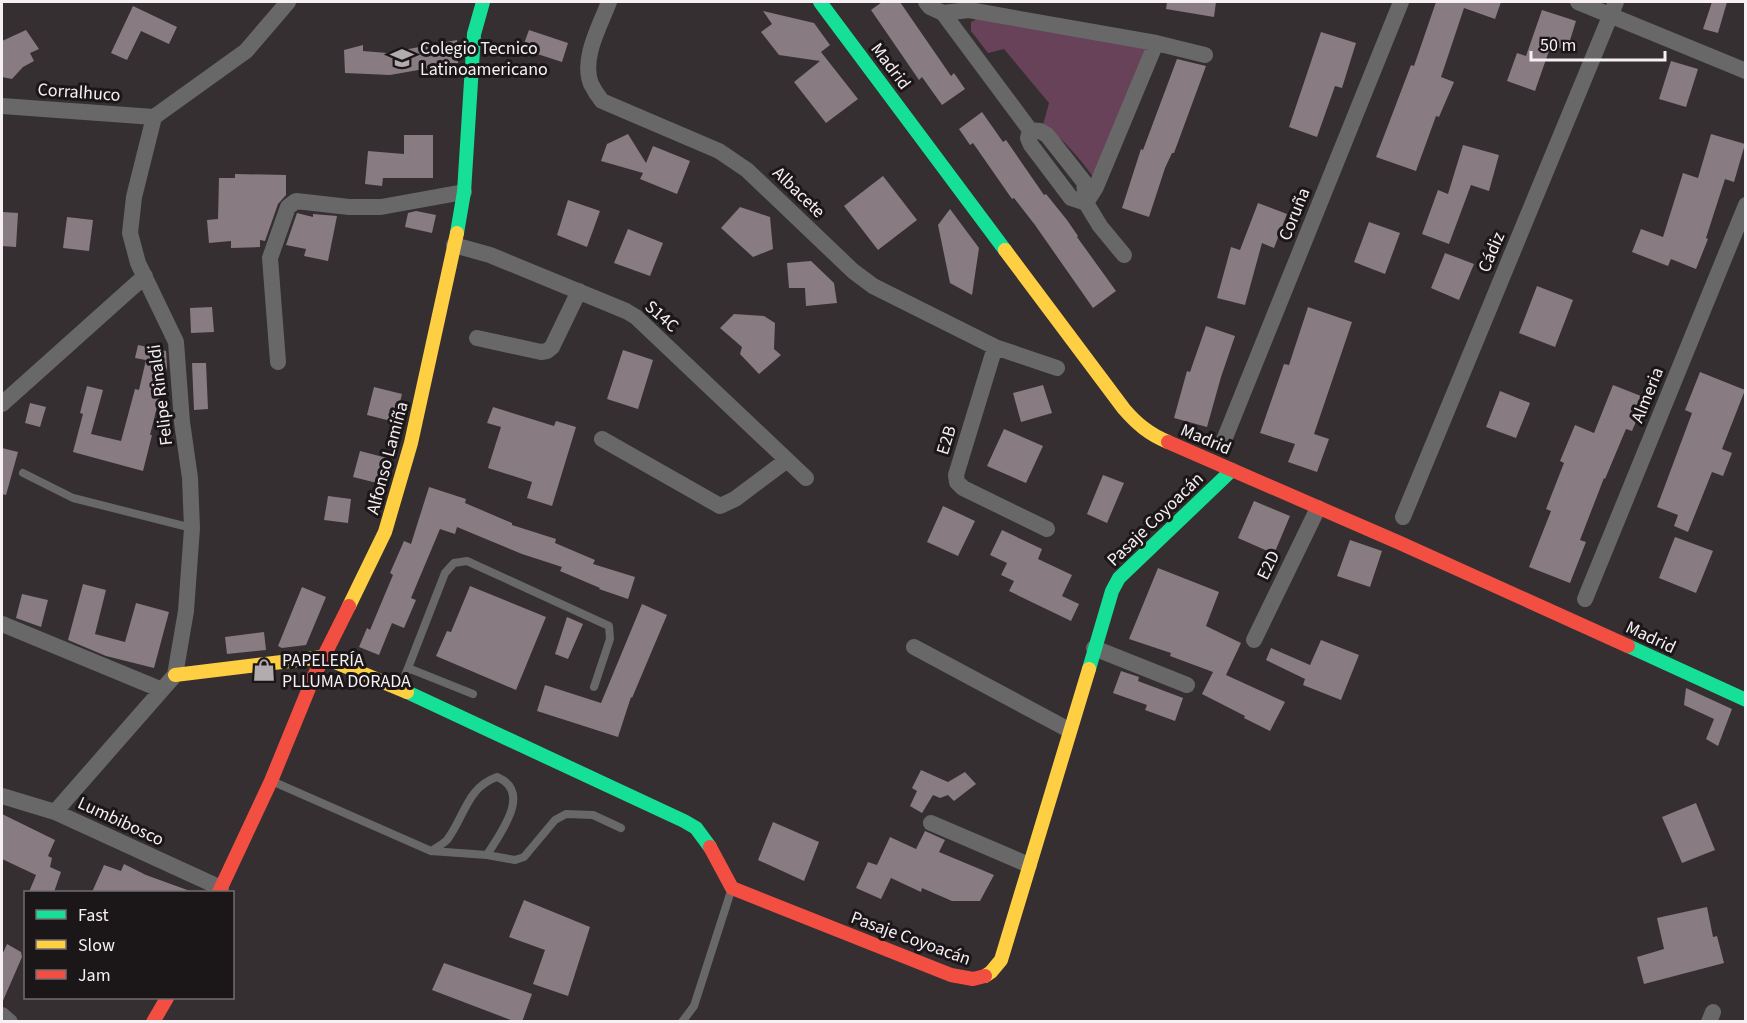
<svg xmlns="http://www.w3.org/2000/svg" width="1747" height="1023" viewBox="0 0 1747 1023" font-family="'Source Sans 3',sans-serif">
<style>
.green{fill:#674259}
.building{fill:#887b82}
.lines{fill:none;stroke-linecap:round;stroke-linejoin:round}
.lane{stroke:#686868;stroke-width:8}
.street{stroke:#686868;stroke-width:16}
.fast{stroke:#16e098;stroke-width:14}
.slow{stroke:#ffcf43;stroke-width:14}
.jam{stroke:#f24e42;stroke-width:14}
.labels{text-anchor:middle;stroke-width:6;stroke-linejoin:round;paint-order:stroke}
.poi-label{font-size:18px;fill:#f6eff3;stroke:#1b1719;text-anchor:start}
.street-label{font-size:18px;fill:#f6eff3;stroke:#1b1719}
</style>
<rect width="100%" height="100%" fill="#352f32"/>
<path class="green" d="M979,18L1151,50L1100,186C1083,163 1067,141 1043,125L1049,103L1004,49L988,53L971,31V22Z"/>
<path class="building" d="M882,2H900L951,76L954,73L965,89L942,105L922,77L919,80L871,10Z
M1167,2H1216L1214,17L1166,9Z
M1436,2H1501L1495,19L1464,8L1441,77L1454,82L1439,117L1436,116L1416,171L1376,157L1411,65L1414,66Z
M1712,2H1727L1718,33L1703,29Z
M133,6L177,27L169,44L141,31L127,60L111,53Z
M1542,10L1576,21L1567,50L1551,45L1535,91L1507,81L1517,53L1526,56Z
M763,11L814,23L830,45L821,52L858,99L826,123L794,82L820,61L779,55L761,32L772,24Z
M26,30L39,49L30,53L34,61L23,67L12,79L2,77V41Z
M529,30L568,43L562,62L522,49Z
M1321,32L1356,43L1342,88L1335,86L1317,137L1289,127Z
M457,40L458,63L390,75L345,73L344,50L363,45V51L387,53Z
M1177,59L1206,66L1174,153H1172L1165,168L1149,217L1122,208L1141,149L1143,150Z
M1671,61L1698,69L1686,107L1659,99Z
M982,112L1003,142L1006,140L1044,195L1046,194L1067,220L1078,236L1077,237L1116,291L1093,308L1035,225L1014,198L1012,199L973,143L970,145L959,129Z
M628,134L646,163L653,146L690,161L677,194L640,179L643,173L601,161L607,144Z
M1711,134L1745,144L1734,182L1725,179L1706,238L1708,239L1696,269L1671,259L1668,266L1632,252L1641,229L1663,237L1683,173L1698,178Z
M404,135H433V178H383L382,186L365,184L368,151L404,154Z
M1463,145L1499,155L1489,191L1471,185L1449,244L1422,234L1438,190L1448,194Z
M235,174L286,175V195L278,204L265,241L260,240V247L231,248V241L209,243L207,220L218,219L219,178H235Z
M883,176L917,220L878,250L844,206Z
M568,200L600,211L587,247L557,235Z
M1258,203L1287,214L1274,248L1262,243L1245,305L1217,298L1231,247L1240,250Z
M740,207L770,217L773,249L753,257L721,228Z
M950,209L979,248L972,295L950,283L938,225Z
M416,211L436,215L432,233L405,227L408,213Z
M2,212L18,213L16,247L2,246Z
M297,213L313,217V214L337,216L328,261L304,256L306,249L286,245Z
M67,217L93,220L89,251L63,248Z
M1369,222L1400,233L1385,274L1354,262Z
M628,229L663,243L650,276L614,263Z
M1445,253L1474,264L1459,300L1431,288Z
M811,261L834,283L837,303L806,306L805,288H789L787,263Z
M1537,286L1573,300L1555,347L1519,333Z
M212,307L214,332L191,333L190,308Z
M1308,307L1352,322L1314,434L1329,439L1317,472L1288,462L1295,444L1260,433L1284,364L1289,365Z
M734,314L764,316L775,323L774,349L781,355L759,374L740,354L742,347L720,328Z
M1206,326L1235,336L1221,377L1207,427L1174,418L1187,371L1190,372Z
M138,345L166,351L167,367L150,435H152L143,471L73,452L83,414L80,413L87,386L103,390L91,434L121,441L135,389L139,390L146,360L135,358Z
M623,350L653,360L638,409L607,399Z
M192,363H206L208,409L194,410Z
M1700,372L1745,390L1722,449L1732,453L1723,476L1712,472L1688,532L1674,526L1678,515L1657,507L1692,413L1685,410Z
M1043,385L1052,413L1021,422L1013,393Z
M1613,385L1646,398L1632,431L1626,429L1605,479L1604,478L1580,540L1586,542L1570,583L1529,567L1551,511L1546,509L1564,463L1560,461L1575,425L1594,433Z
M374,387L402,394L395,422L367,415Z
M1500,391L1530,403L1516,438L1486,427Z
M30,403L46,407L40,427L25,423Z
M493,407L554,426L556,421L576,427L552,506L527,498L532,482L488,468L501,427L487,423Z
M1004,429L1043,446L1026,483L987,466Z
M2,448L18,452L6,495L2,494Z
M360,451L387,458L381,484L353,477Z
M1103,475L1124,483L1107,523L1087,514Z
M429,487L466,499L465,503L512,523V525L556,539L555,543L595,560L593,564L635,577L628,599L599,589L600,588L560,571L562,567L522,554L457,527L455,534L440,529L411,598L416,600L404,628L392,623L379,655L359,647L367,628L370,630L393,575L390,573L404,541L411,544Z
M328,496L351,499L348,523L324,520Z
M1254,501L1290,516L1274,554L1238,538Z
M943,506L975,521L958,556L927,542Z
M1002,530L1042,549L1038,559L1072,575L1062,596L1079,604L1071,621L1009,591L1014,581L1001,575L1007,563L990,555Z
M1675,537L1713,551L1696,593L1659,578Z
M1350,540L1382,551L1370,587L1337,576Z
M1158,568L1219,592L1206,626L1241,643L1226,675L1285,702L1270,731L1244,718L1245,716L1202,694L1213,672L1170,656L1171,653L1129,639Z
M83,584L106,590L95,634L125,642L136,603L169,612L154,668L106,656L68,640Z
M470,586L546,617L516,690L436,656L447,631L451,632Z
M302,587L326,597L306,645L282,648L278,646Z
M22,594L48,600L41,627L16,618Z
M642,604L667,615L632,698L631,697L618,737L537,711L545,685L601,703Z
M567,617L583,624L568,659L555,654Z
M264,632L266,650L227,654L225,637Z
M1321,640L1359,655L1341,700L1303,685L1305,679L1266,660L1271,648L1310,665Z
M1121,671L1139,677L1138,681L1183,698L1175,721L1145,710L1147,705L1113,693Z
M1686,688L1732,709L1718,746L1706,739L1714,719L1684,705Z
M921,770L948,782L965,772L976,784L954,801L948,795L940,798L933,795L922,813L910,806L917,791L912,788Z
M1696,803L1715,850L1682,863L1662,817Z
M2,814L55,840L48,856L52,858L50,867L61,872L54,892H29L36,875L2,859Z
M773,822L819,842L804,881L758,860Z
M925,831L945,840L939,852L994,875L980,901H952L922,888L921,892L891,878L881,899L856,888L868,862L877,865L890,837L916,849Z
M124,864L146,875L190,891V892H92L104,865L121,871Z
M524,900L590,927L568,996L533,984L545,950L509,937Z
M1707,907L1713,937L1717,936L1724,963L1644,984L1637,957L1664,949L1657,918Z
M7,944L21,952L22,957L2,1003V955Z
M444,963L532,994L522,1022H516L432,990Z"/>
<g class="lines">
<path class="lane" d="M23,473L73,498L192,528
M408,668L473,694
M401,686L445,573L454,563L467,561L609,626L610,639L594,687
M274,782L431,851L487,855C500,833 533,792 497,777C467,787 464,818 447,840C443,844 436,848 431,851
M487,855L515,860L524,857L555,820L566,814L593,815L621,828
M682,1022L694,1006L731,891"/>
<path class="street" d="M609,2C600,26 581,58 591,84C594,90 598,96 602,101L719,151L747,170L853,271L873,286L995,347L1057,368
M926,2L930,7L943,13L1030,130L1028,138L1031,145L1068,194L1071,198L1086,203
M1578,2L1746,71
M943,13L969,10L1156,43L1205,55
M2,106L154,117
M1030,130L1040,131L1047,135L1084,182L1086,203L1100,226L1124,255
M1086,203L1096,187L1156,43
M454,245L490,255L626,311L636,317L806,478
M477,338L541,352L547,351L552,347L579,291
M995,347L956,475L957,482L963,488L1047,529
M278,362L270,258L288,207L296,201L349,207H381L464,192
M2,404L145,276
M602,439L720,506L735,499L787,460
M1224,440L1401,2
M1403,517L1616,2
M1585,599L1746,205
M2,624L162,690
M1254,640L1318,508
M914,647L1069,730
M1094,648L1187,685
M2,796L55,812L221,888
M55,812L175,675L186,611L192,528L190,478L182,422L176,342L138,263L130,233L134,197L154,117L246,51L288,2
M931,823L1029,865
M2,1015L10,1022
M1709,1022L1713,1012"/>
<path class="fast" d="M820,2L1005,250
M457,233L464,192L474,34L483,2
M1628,646L1746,700
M1089,669L1112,591L1119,578L1232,470
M407,692L684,821L696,828L710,847"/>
<path class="slow" d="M1005,250L1124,409C1137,424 1149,434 1168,442
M349,606L385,532L411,443L457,233
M175,675L323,657L407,692
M985,976L991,972L1001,960L1089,669"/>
<path class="jam" d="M1168,442L1400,543L1628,646
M710,847L732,888L951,975L973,979L985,976
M219,892L271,781L314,676L349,606
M153,1022L167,998"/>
</g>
<defs>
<g id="school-bare" transform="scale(1.8)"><path d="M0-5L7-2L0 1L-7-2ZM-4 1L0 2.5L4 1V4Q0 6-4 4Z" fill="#b2acaf" stroke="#1b1719" stroke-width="2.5" paint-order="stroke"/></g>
<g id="shop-bare" transform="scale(1.8)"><path d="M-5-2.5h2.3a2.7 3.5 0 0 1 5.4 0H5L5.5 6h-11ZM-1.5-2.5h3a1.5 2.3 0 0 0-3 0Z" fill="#b2acaf" stroke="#1b1719" stroke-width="2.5" paint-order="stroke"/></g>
</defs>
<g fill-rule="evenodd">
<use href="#school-bare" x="402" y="58"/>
<use href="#shop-bare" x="264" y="670"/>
</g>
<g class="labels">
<g class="poi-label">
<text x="420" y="54">Colegio Tecnico<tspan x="420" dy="21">Latinoamericano</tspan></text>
<text x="282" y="666">PAPELERÍA<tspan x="282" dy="21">PLLUMA DORADA</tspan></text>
</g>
<g class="street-label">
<text transform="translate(891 66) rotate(53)" y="6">Madrid</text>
<text transform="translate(79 92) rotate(4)" y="6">Corralhuco</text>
<text transform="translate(799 192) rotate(44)" y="6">Albacete</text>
<text transform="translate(1294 214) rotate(-68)" y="6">Coruña</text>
<text transform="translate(1491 252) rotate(-67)" y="6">Cádiz</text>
<text transform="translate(662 316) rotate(41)" y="6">S14C</text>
<text transform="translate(160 395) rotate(-97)" y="6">Felipe Rinaldi</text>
<text transform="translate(1647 395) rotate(-68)" y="6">Almeria</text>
<text transform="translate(1206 439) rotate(23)" y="6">Madrid</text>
<text transform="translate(946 440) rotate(-73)" y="6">E2B</text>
<text transform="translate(387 458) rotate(-75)" y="6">Alfonso Lamiña</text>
<text transform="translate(1155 519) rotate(-44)" y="6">Pasaje Coyoacán</text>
<text transform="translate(1268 565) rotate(-64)" y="6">E2D</text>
<text transform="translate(1651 637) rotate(25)" y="6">Madrid</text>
<text transform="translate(121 821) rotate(25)" y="6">Lumbibosco</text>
<text transform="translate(911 938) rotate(20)" y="6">Pasaje Coyoacán</text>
</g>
</g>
<rect width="1747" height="1023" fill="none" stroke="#f6eff3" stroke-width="6"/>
<rect x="24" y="891" width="210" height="108" fill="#1b1719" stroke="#736d70" stroke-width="1.5"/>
<rect x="36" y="910" width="30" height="9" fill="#16e098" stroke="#736d70" stroke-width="1.5"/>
<text x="78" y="921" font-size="18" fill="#f6eff3">Fast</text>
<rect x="36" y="940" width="30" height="9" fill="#ffcf43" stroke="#736d70" stroke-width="1.5"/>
<text x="78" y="951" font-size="18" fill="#f6eff3">Slow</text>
<rect x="36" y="970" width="30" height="9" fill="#f24e42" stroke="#736d70" stroke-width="1.5"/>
<text x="78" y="981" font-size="18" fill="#f6eff3">Jam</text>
<path d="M1531 51v9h134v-9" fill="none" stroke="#f6eff3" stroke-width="3"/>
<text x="1540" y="51" font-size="18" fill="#f6eff3" stroke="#1b1719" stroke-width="4.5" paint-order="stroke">50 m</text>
</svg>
